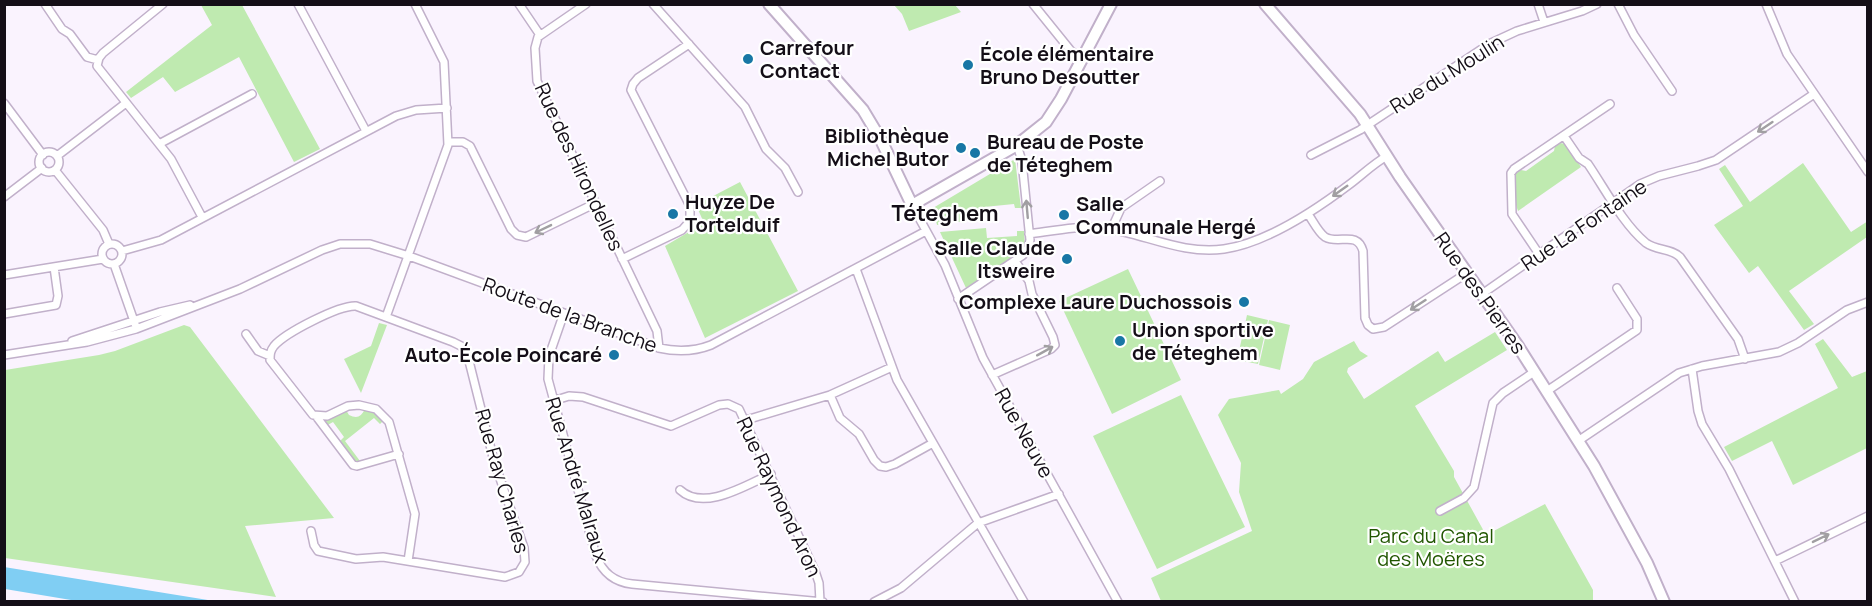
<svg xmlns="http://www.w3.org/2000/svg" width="1872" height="606" viewBox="0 0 1872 606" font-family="Manrope,sans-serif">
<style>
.green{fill:#bfeab0}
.water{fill:#80cef3}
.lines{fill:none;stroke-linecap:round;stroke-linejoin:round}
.street-casing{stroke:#c1b0ca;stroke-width:10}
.secondary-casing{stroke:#c1b0ca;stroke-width:14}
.street{stroke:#fff;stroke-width:7}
.secondary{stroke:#fff;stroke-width:10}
.oneway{stroke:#a19fa2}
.poi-dot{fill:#1877a5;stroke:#fff;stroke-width:2}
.labels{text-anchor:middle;stroke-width:4.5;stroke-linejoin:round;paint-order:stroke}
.poi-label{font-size:20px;font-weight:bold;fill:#140e17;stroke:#fff;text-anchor:start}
.street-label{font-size:20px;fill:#140e17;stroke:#fff}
.park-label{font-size:20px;fill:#215600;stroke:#fff}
.quarter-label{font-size:22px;font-weight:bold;fill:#140e17;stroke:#fff}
</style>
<rect width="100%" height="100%" fill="#faf3fe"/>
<path class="green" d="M201,5H242L320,149L294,162L239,57L175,92L163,77L131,98L126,92L212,25Z
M894,5H955L961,12L909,31L902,14Z
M1560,143L1566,144L1581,167L1518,211L1515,202V174L1521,170L1526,171L1554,151L1555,146Z
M1015,159L1021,208H1015L1014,204L984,207L985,218L937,225L933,208Z
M1803,163L1851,232L1868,221L1867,237L1789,291L1814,324L1804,330L1758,266L1749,273L1714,225L1743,206L1719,169L1725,165L1750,202Z
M740,182L798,291L705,338L665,246L704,223L696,205Z
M986,228L987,238L1017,236V231H1024L1025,246L1023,251L966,288L940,232Z
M1128,269L1181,380L1112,414L1059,301Z
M1247,315L1268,320L1258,364L1237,360Z
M1269,320L1290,325L1280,370L1259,365Z
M379,323L387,325L361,393L344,359L371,346Z
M184,325L190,327L334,518L245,526L276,597L5,558V370L99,355L115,351Z
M1495,332L1507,350L1415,406L1454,471V477L1486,535L1545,504L1593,590V601H1161L1151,578L1252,531L1239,492L1241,463L1218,415L1229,399L1279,390L1281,394L1303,379L1314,362L1354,341L1360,351L1368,356L1348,368L1347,372L1364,399L1438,351L1445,362Z
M1823,339L1852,377L1867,371V448L1793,485L1772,441L1732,461L1724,447L1838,388L1815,344Z
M1181,395L1245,527L1157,569L1093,436Z
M365,409L373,411L383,421L380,424L374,418L345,441L360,461H353L339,442L344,437L333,422L326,426L325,423L326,420L346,410L349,415C357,419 361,417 365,409Z"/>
<path class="water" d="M4,567L214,601L83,602L5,589Z"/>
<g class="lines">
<g class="street-casing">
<path id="street" d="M45,4L62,29L70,34L87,57L98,60
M163,4L103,53L99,58L97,66L171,159L202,217
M298,4L366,131
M519,4L540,35
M586,4L538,37L535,48L537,81L657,331L659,348
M653,4L745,107L766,149L785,168L798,192
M1033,4L1071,51L1082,58
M1538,4L1544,22
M1618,4L1634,35L1672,91
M1766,4L1787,54L1868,172
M4,103L43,155
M1564,136L1579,158L1588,164C1605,189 1623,224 1646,243C1657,251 1671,248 1680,257L1738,339L1745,359
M448,142H463L470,146L511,229L517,235L526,237L596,203
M159,144L252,94
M39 162a10 10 0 1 1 20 0a10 10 0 1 1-20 0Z
M1311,155L1360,130L1491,43L1517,31L1582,11L1597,4
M57,156L126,103
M55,170L103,230L109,244
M4,197L42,168
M912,205L945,265L983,358L1118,602
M1308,214C1313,221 1318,232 1325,237C1339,245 1357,230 1363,251L1365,318L1368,325L1373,329L1384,327L1467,273
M1111,230L1121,208L1160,181
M1029,234C1052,231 1080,225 1103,228C1144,233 1181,255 1224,249C1266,243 1317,209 1350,184C1362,175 1373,164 1387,156
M102 254a10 10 0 1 1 20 0a10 10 0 1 1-20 0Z
M122,251L161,240L396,116L416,110L447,108
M1539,254L1512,214L1511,173L1514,169L1610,104
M622,259L682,230L690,221V206L631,90L633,84L638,78L689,44
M114,264L135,324
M856,269L897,380L1024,602
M4,275L103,259
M1482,294L1640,184L1659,176L1698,166L1716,160L1814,94
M958,299L1023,255L1028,248L1030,240L1022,161L1017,145
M564,313L549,356L548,379L596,556C603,573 614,582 632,584L823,602
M4,314L56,305L58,296L54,267
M386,317L448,145L444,62L415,4
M246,334L258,351L270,356
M72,341L160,312L190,305
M4,355L87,342L136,329L240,289L322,250L340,244H370L409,256L659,348C677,352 693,352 711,345L926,231
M1692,369L1698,411L1702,424L1729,469L1795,602
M992,375L1051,349L1055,345L1053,337L1032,294L1029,281L1015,261
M1547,391L1637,330V319L1617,288
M830,395L840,418L859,434L874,460L880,466L886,467L895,464L933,443
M553,401L569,396L583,397L671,426L719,405L728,404L739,409L815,571L819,583L820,601
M316,416L353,465L357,466L399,454
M746,420L830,395L892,367
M1578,441L1679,373L1702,366L1779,352L1798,343L1847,310L1868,302
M680,490C704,512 746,485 771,474
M1440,511L1464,498L1474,487L1493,403L1503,393L1534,372
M311,531L314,545L318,551L356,559L383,557L505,577L519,572L525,562L524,548L494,461L467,353L461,346L453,342L356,306C339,305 285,333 274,346C270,351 270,355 270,360L313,415L327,416L348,406L359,405L376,409L389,422L415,514L408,561
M1775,561L1868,516
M874,602L901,588L978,523L1059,494"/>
</g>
<g class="secondary-casing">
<path id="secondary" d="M769,4L863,110L881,140L912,205L1017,145L1046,122L1061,99L1111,4
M1265,4L1360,114L1400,177L1518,346L1594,466L1647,563L1664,602"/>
</g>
<use href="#street" class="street"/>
<use href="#secondary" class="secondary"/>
</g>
<defs><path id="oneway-shaft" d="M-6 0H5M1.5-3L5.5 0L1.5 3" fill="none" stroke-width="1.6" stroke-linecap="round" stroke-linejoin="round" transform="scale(1.5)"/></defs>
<g class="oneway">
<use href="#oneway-shaft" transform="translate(1765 127) rotate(146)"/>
<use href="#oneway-shaft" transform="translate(1340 191) rotate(145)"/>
<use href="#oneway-shaft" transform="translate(1027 209) rotate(-95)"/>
<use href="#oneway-shaft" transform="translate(543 229) rotate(154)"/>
<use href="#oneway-shaft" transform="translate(1418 305) rotate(147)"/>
<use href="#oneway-shaft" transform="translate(1045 351) rotate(-29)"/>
<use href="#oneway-shaft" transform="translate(1821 538) rotate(-26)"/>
</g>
<g class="poi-dot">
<circle cx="748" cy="59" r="6"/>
<circle cx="968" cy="65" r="6"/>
<circle cx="961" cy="148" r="6"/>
<circle cx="975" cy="153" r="6"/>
<circle cx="673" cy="214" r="6"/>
<circle cx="1064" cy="215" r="6"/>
<circle cx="1067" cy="259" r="6"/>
<circle cx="1244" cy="302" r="6"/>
<circle cx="1120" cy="341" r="6"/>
<circle cx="614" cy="355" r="6"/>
</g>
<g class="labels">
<g class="poi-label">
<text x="760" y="55">Carrefour<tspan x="760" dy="23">Contact</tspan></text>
<text x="980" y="61">École élémentaire<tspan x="980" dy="23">Bruno Desoutter</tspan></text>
<text x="949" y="143" text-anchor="end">Bibliothèque<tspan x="949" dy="23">Michel Butor</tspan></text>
<text x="987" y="149">Bureau de Poste<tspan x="987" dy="23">de Téteghem</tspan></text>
<text x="685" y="209">Huyze De<tspan x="685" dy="23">Tortelduif</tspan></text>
<text x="1076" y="211">Salle<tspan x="1076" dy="23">Communale Hergé</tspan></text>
<text x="1055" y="255" text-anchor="end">Salle Claude<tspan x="1055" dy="23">Itsweire</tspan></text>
<text x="1232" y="309" text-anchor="end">Complexe Laure Duchossois</text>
<text x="1132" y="337">Union sportive<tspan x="1132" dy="23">de Téteghem</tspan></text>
<text x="602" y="362" text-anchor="end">Auto-École Poincaré</text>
</g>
<g class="street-label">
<text transform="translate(1447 74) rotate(-32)" y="7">Rue du Moulin</text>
<text transform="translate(579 167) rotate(65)" y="7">Rue des Hirondelles</text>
<text transform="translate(1584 225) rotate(-34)" y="7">Rue La Fontaine</text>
<text transform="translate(1480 293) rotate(55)" y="7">Rue des Pierres</text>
<text transform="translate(570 315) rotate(20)" y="7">Route de la Branche</text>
<text transform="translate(1024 433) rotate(61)" y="7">Rue Neuve</text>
<text transform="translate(577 480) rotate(73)" y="7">Rue André Malraux</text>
<text transform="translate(502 481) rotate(74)" y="7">Rue Ray Charles</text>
<text transform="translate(779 497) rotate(65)" y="7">Rue Raymond Aron</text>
</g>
<g class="park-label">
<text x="1431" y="543">Parc du Canal<tspan x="1431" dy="23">des Moëres</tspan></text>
</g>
<g class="quarter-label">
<text x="945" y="221">Téteghem</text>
</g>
</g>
<rect width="1872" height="606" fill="none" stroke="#140e17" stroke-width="12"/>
</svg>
